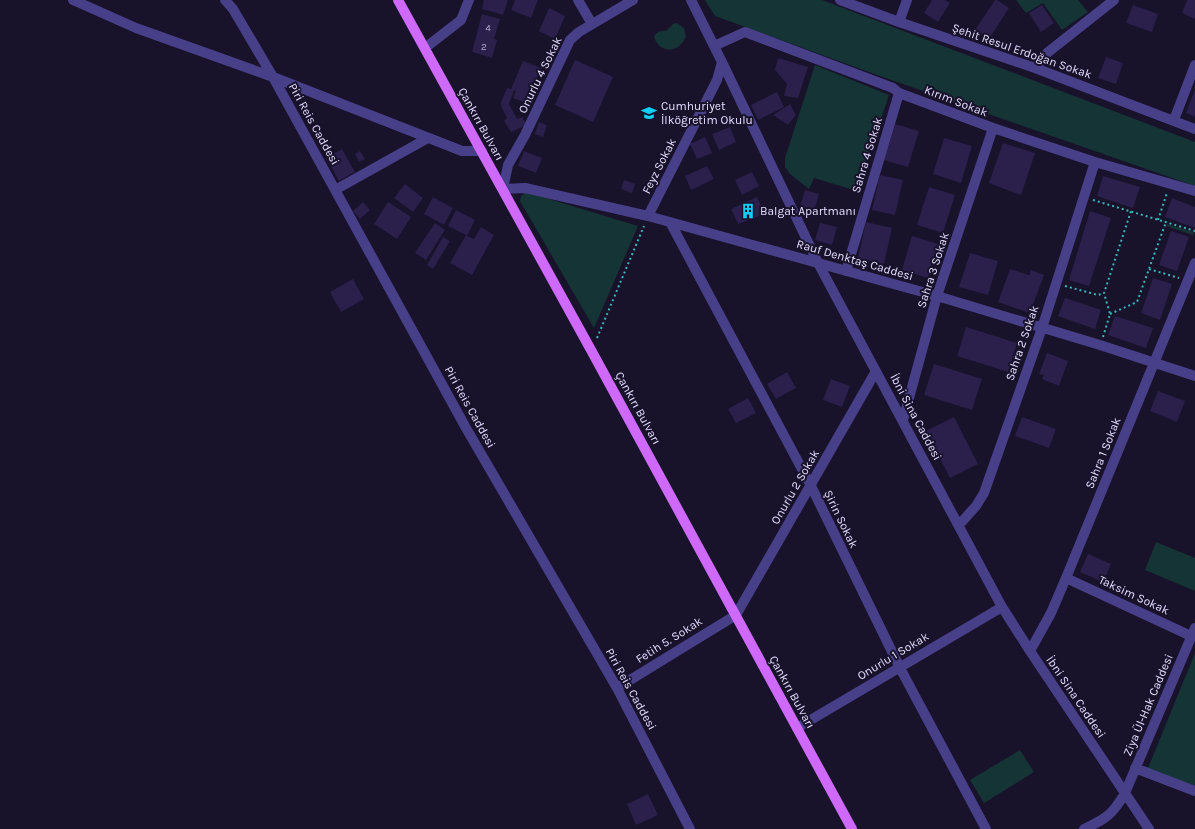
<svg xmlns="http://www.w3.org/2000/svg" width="1195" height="829" viewBox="0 0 1195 829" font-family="Karla,sans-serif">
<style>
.green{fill:#153435}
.building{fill:#2b1f4b}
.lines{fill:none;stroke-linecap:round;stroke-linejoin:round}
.path{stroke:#36b8ba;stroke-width:2;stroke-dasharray:2 3;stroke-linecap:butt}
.minor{stroke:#473f88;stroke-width:10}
.major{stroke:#ce69fa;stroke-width:10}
.labels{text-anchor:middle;stroke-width:4;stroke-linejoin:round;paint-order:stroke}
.number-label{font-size:10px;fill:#b5aed1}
.street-label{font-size:12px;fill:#e3ddfe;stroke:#18122b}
.poi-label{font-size:12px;fill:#e3ddfe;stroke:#18122b;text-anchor:start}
</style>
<rect width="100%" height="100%" fill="#18122b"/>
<path class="green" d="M705,0H822L1195,142V186L880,76L715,16Z
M1016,0H1078L1088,12L1062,30L1043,3L1026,13Z
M677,23L684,28L686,37C684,40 681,45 678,47C667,53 657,47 654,37C656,32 661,30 666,31L673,24Z
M815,65L889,95L857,191L814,178L809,189L790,174L785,167V158Z
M526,192L638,226L594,328L520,201L521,196Z
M1167,224L1194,232L1193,235L1166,226Z
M1156,542L1195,558V591L1145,570Z
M1195,653V786L1148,768Z
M1020,750L1034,772L984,803L970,780Z"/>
<path class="building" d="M484,0H508L503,15L482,9Z
M515,0H538L531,18L511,10Z
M932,0H945L950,3L938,22L924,13Z
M995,0H997L1009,8L989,39L975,30Z
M1187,0H1195V19L1182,13Z
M1042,5L1054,23L1041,32L1029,13Z
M1133,5L1158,14L1152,32L1126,23Z
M549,8L565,16L555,39L539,31Z
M482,14L500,19L494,39L497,40L492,58L472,52Z
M1106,57L1123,63L1116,84L1098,78Z
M778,58L808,67L798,98L784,96L787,84L775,70Z
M575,60L613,77L593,122L555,105Z
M523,61L541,68L526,103L513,98L516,91L514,90L509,104L517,119L522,117L527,125L511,132L504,121L507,118L501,106V102L507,88L511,89Z
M1195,89V117L1186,113Z
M777,92L784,107L758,120L751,105Z
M790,104L796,115L788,125L773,115Z
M539,122L547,125L543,137L535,134Z
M895,124L919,131L908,167L884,160Z
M730,127L736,142L719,150L712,134Z
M705,137L712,153L697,159L690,144Z
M944,138L972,146L961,183L933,174Z
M1003,143L1035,153L1021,195L989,183Z
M342,149L355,172L339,181L326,158Z
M360,151L365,159L359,162L355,154Z
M524,151L542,158L536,173L518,166Z
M707,166L714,179L691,190L685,176Z
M752,172L759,186L742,195L735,180Z
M880,175L903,180L895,215L872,210Z
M1103,176L1140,187L1133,208L1097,196Z
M624,180L635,184L632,193L621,189Z
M405,184L423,198L413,212L394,198Z
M929,187L955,195L943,233L917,225Z
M805,190L819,194L813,214L799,210Z
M433,197L453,208L444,225L424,214Z
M757,197L765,214L738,224L731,209Z
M1172,198L1195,207V228L1165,217Z
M363,202L370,210L360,219L353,211Z
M388,202L411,217L397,239L374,224Z
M456,210L475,220L467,236L474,239L481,227L494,235L472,275L450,263L466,235L448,226Z
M1090,211L1111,218L1089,286L1069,280Z
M866,222L892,228L884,264L858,258Z
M435,223L445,230L426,260L415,253Z
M820,223L837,227L832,245L815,240Z
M1171,231L1189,237L1177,271L1159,265Z
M912,236L938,244L928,278L902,270Z
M443,237L450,241L433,269L427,265Z
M970,253L998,261L988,295L959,287Z
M1010,269L1029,275L1031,270L1044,275L1030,313L998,302Z
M1153,278L1172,284L1160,320L1141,313Z
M353,279L364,299L341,312L330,292Z
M1065,298L1101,310L1095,329L1058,316Z
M1115,316L1153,328L1146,348L1108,335Z
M966,327L1017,343L1008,372L957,356Z
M1047,353L1068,361L1059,386L1042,379L1044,375L1039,374Z
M934,364L982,379L972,410L924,395Z
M787,372L796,388L776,399L767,384Z
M831,379L850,386L842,407L823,400Z
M1158,391L1185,401L1177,422L1150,411Z
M748,398L756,413L736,423L728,409Z
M954,417L978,464L950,478L926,431Z
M1022,417L1056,429L1049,448L1015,436Z
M1088,554L1111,564L1103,582L1080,572Z
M648,794L658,815L636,825L627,804Z"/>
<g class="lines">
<path class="path" d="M1093,200L1195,231
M1158,220L1167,193
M1149,269L1179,278
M1065,286L1098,295L1104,293
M1110,314L1137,302L1166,222
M1103,337L1110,314L1104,293L1131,211
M597,338L644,226"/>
<path class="minor" d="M73,0L136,28L273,77L462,151H482
M225,0L233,9L273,77L466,428L617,688L690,829
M578,0L592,24
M633,0L579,32L570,40L525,135L508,165L503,189L525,188L648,216L937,296L1100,345L1195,376
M691,0L722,62L818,263L1002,607L1030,651L1149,829
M840,0L899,22L1035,68L1195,129
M899,22L907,0
M714,46L745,32L893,88L899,93L993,128L1095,162L1195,191
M425,48L461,20L469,0
M1035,68L1047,53L1114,0
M1174,120L1195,65
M335,190L428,138
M648,216L717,80L722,62
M670,222L811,486L900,668L986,829
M846,271L899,93
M903,420L937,296L993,128
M959,525L976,506L984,493L1042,328L1095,162
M1066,578L1191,636
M1030,651L1051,613L1066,578L1195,263
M617,688L736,615L876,371
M797,728L1002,607
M1135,768L1195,791
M1084,829C1106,819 1113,814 1125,793L1195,628"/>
<path class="major" d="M398,0L591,350L852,829"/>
</g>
<defs>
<g id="school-bare" transform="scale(1.2)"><path d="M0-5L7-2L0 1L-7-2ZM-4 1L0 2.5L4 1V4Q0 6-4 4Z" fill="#11cef6" stroke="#18122b" stroke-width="2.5" paint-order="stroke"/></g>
<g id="building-bare" transform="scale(1.2)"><path d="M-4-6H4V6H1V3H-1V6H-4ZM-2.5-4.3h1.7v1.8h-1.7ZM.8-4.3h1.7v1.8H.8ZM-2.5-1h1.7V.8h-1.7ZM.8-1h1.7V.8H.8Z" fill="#11cef6" stroke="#18122b" stroke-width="2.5" paint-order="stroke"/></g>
</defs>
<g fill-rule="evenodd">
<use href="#school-bare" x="649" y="113"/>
<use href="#building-bare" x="748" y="211"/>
</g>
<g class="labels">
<g class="number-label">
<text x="488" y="31">4</text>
<text x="484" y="50">2</text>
</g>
<g class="street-label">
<text transform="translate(1022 51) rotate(19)" y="4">Şehit Resul Erdoğan Sokak</text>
<text transform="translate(540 75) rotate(-64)" y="4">Onurlu 4 Sokak</text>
<text transform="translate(956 101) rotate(21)" y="4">Kırım Sokak</text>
<text transform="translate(314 124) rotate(61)" y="4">Piri Reis Caddesi</text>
<text transform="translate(481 124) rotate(61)" y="4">Çankırı Bulvarı</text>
<text transform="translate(867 155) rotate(-73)" y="4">Sahra 4 Sokak</text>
<text transform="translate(659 166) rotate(-63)" y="4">Feyz Sokak</text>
<text transform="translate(855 260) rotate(16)" y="4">Rauf Denktaş Caddesi</text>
<text transform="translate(933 270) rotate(-72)" y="4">Sahra 3 Sokak</text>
<text transform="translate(1022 343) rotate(-71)" y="4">Sahra 2 Sokak</text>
<text transform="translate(470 407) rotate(61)" y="4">Piri Reis Caddesi</text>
<text transform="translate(638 408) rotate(61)" y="4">Çankırı Bulvarı</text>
<text transform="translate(916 417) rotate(62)" y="4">İbni Sina Caddesi</text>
<text transform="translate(1103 453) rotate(-68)" y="4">Sahra 1 Sokak</text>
<text transform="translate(795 487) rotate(-60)" y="4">Onurlu 2 Sokak</text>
<text transform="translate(841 519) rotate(64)" y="4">Şirin Sokak</text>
<text transform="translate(1134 595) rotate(25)" y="4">Taksim Sokak</text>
<text transform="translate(669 640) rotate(-32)" y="4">Fetih 5. Sokak</text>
<text transform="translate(893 656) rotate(-31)" y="4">Onurlu 1 Sokak</text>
<text transform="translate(631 689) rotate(61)" y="4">Piri Reis Caddesi</text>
<text transform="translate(792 692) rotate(61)" y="4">Çankırı Bulvarı</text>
<text transform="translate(1076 697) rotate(56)" y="4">İbni Sina Caddesi</text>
<text transform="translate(1148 705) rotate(-67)" y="4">Ziya Ül-Hak Caddesi</text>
</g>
<g class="poi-label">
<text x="661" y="110">Cumhuriyet<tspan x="661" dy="14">İlköğretim Okulu</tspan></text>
<text x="760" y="215">Balgat Apartmanı</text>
</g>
</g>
</svg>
